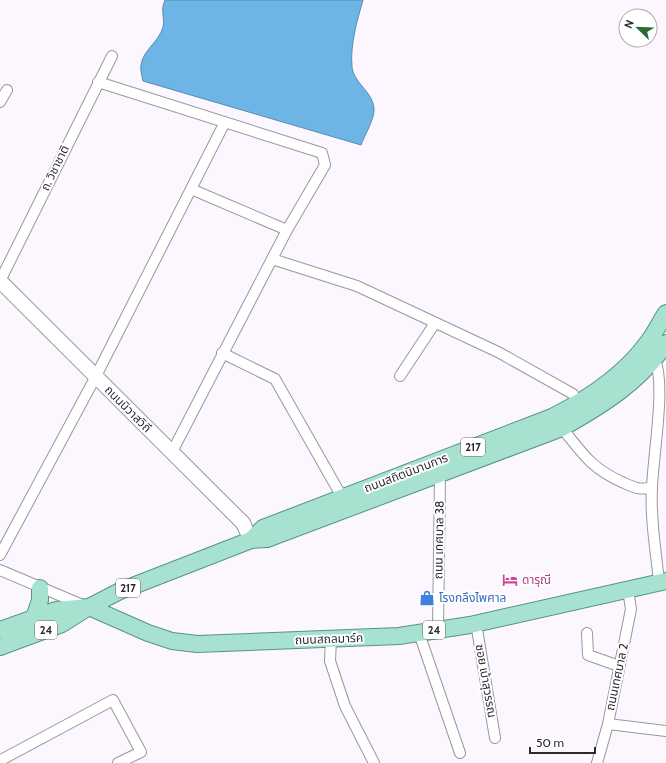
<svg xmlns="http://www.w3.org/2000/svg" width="666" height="763" viewBox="0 0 666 763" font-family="Cabin,'Noto Sans Thai',sans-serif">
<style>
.water{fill:#6db5e6;stroke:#5a8baf}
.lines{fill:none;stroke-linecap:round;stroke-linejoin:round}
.minor-casing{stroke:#9b969e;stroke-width:12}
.secondary-casing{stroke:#9b969e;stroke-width:16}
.primary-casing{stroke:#569483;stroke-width:18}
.minor{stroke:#fff;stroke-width:10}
.secondary{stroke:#fff;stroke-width:14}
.primary{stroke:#a7e1d0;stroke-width:16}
.labels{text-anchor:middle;stroke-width:4;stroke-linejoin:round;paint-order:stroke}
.shield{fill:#fff;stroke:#6b6a6d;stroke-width:1}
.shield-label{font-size:11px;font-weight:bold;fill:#2c2a2e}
.street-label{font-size:12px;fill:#2c2a2e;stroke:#fff}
.hotel-label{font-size:12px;fill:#b23c85;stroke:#fff;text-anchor:start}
.shop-label{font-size:12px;fill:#366cbe;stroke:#fff;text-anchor:start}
</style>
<rect width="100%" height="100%" fill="#fcf7ff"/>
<path class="water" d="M165,0H363C357,21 350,45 352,67C354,84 375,93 374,111C374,119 364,137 361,145L143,81C142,76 140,70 141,65C143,50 159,42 163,27C165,17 160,11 165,0Z"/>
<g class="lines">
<g class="minor-casing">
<path id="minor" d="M98,82L322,153L325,165L287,230L172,452
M0,102L7,90
M191,189L287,230
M272,259L357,286L498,352L573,394L578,404
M0,281L112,56
M222,353L275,379L342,497
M655,360C666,386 653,455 652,488C650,519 656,551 659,582
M400,376L435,323
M562,428C583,454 591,468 622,482C633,487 640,491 652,487
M0,555L96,376L225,122
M0,570L85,606
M476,623L495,738
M438,629L440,475
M419,633L460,753
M587,633L588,655L619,666
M331,639L330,661L345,706L374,763
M608,724L666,731
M1,760L113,700L141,752L118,763
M597,763L608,724L631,609L628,590"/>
</g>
<g class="secondary-casing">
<path id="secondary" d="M0,281L243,523L251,540"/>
</g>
<g class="primary-casing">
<path id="primary" d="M251,540L263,528L552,417C588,399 624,375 648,342C655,333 660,322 666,313
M34,618L40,600V588
M0,630L56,610L89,607L148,633L172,641L197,644L399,636L470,625L666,581
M0,647L62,624L89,607L120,591L251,540L267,539L562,428C601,406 642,381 666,343"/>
</g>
<use href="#minor" class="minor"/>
<use href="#secondary" class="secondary"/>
<use href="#primary" class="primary"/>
</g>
<defs>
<g id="hotel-bare" transform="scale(1.2)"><path d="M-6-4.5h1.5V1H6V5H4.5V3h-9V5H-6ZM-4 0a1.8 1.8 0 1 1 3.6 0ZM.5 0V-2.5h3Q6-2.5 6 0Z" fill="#d1479c" stroke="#fff" stroke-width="2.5" paint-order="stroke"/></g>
<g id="shop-bare" transform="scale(1.2)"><path d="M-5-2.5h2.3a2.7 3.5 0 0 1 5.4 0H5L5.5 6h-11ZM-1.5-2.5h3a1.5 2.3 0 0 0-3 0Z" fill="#3f7fe0" stroke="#fff" stroke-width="2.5" paint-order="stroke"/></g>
</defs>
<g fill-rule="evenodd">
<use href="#hotel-bare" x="510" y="580"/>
<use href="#shop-bare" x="427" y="598"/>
</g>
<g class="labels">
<g class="shield">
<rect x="461" y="438" width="24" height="18" rx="3"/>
<rect x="116" y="579" width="24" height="18" rx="3"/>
<rect x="35" y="621" width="22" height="18" rx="3"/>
<rect x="423" y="621" width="22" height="18" rx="3"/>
</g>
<g class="shield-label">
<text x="473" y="451">217</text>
<text x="128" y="592">217</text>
<text x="46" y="634">24</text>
<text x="434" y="634">24</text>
</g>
<g class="street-label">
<text transform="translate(55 168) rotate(-64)" y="4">ถ. วิชาชาติ</text>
<text transform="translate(128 409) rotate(45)" y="4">ถนนนิวาสวิถี</text>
<text transform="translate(406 473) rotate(-21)" y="4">ถนนสถิตนิมานการ</text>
<text transform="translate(439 540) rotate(-89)" y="4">ถนน เทศบาล 38</text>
<text transform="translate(329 639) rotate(-2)" y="4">ถนนสถลมาร์ค</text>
<text transform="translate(617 677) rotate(-78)" y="4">ถนนเทศบาล 2</text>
<text transform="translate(486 681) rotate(80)" y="4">ซอย เบ้าสุวรรณ</text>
</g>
<g class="hotel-label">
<text x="522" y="584">ดารุณี</text>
</g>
<g class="shop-label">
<text x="439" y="602">โรงกลึงไพศาล</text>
</g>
</g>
<g transform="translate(638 28) rotate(293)"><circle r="19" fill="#ffffff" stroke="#abaaab"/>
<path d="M0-3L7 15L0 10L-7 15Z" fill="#2a6c35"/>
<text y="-6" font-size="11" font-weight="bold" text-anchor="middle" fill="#2c2a2e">N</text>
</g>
<path d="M530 747v6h65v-6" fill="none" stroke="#2c2a2e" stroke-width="2"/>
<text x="536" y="747" font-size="12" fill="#2c2a2e" stroke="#ffffff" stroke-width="3" paint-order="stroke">50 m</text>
</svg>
